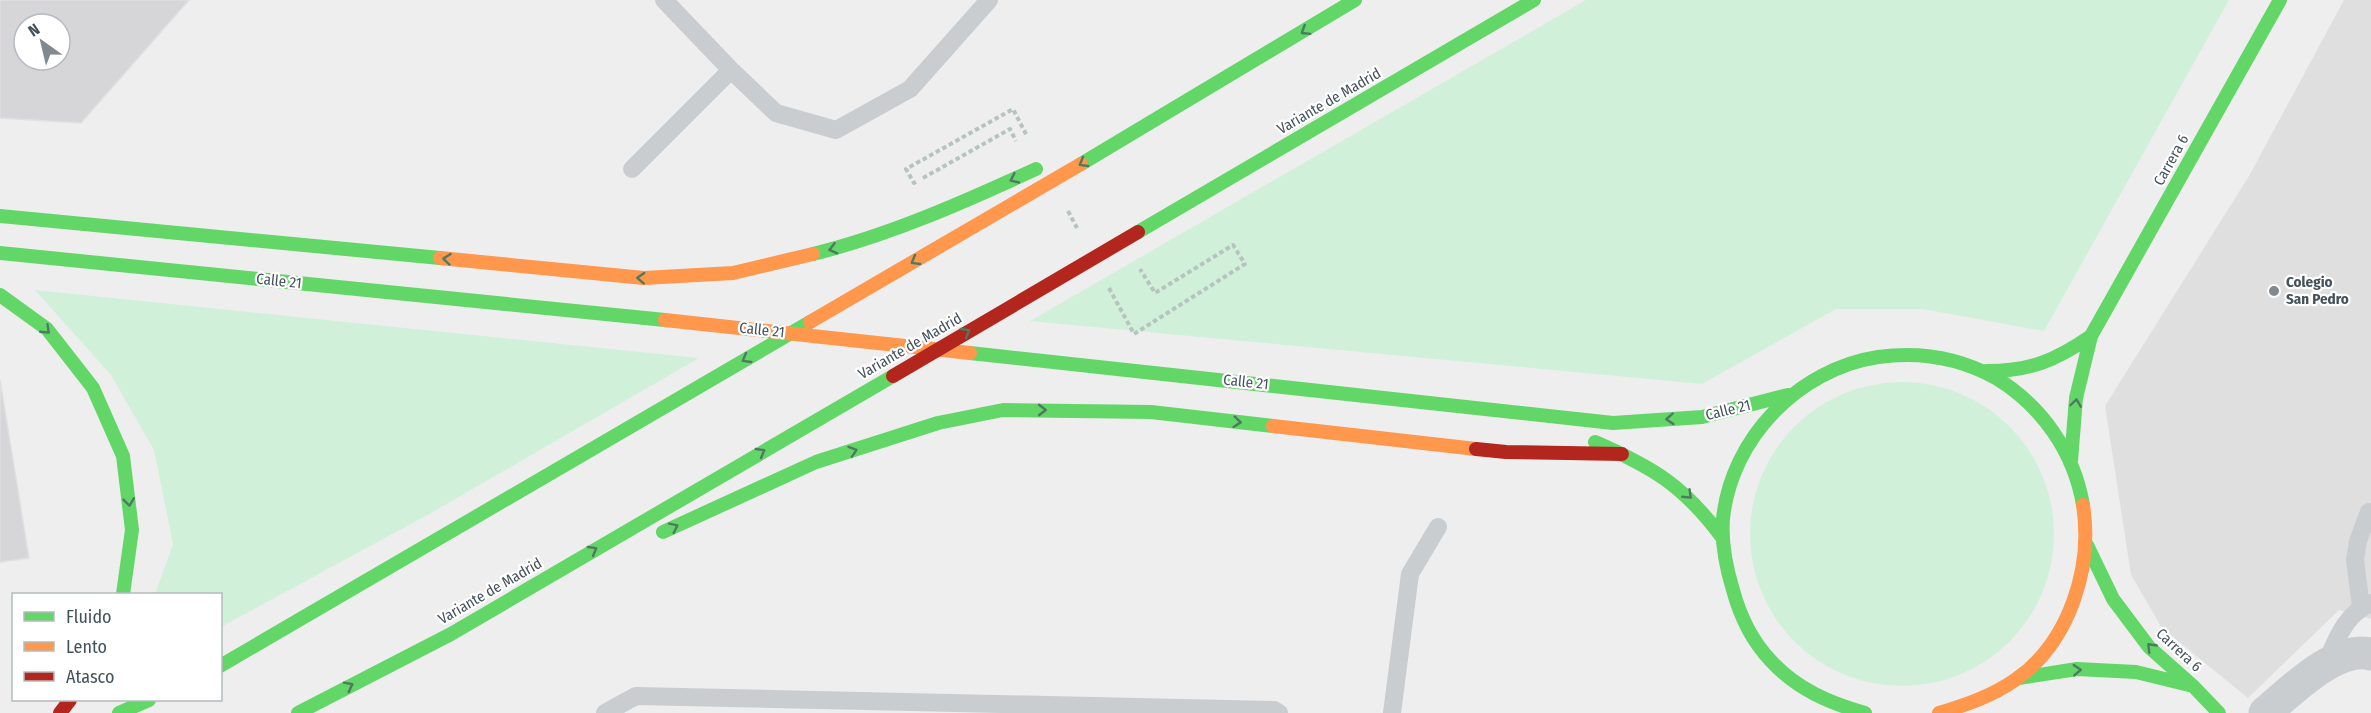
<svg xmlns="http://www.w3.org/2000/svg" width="2371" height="713" viewBox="0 0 2371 713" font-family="'Fira Sans Condensed',sans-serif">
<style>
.education{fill:#e0dfe0}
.green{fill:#d0f0da}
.building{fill:#d6d6d8;stroke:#e0e0e1;stroke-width:1.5;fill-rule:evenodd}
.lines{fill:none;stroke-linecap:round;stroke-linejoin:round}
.path{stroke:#b6c4be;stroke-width:4;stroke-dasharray:4.5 3;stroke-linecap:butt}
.lane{stroke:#cacdcf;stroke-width:18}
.street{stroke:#cacdcf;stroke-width:33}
.fast{stroke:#63d668;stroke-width:14}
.slow{stroke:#ff974d;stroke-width:14}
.jam{stroke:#b3261e;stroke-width:14}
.oneway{stroke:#4d7a60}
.poi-dot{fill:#80898f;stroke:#fff;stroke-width:2}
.labels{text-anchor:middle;stroke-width:4.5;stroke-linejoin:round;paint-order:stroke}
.street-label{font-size:15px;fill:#44525c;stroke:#fff}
.poi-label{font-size:15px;font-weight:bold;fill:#44525c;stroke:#fff;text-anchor:start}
</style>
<rect width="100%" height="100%" fill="#efeeee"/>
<path class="education" d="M2344,0H2371V619L2339,610L2248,698L2162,628L2131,575L2105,406L2249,176Z"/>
<path class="green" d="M1586,0H2229L2044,331L1923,309H1836L1702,384L1030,321Z
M35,290L699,358L431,513L221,627L220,594H155L173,544L154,450L111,375Z
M1750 534a152 152 0 1 1 304 0a152 152 0 1 1-304 0Z"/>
<path class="building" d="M0,0H189L81,123L0,118ZM24,24H60V60H24Z
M0,380L29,558L0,562Z"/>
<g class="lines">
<path class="path" d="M923,178L1010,129L1016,141
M916,182L914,183L906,169L1013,109L1027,136
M1068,211L1077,228
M1109,288L1134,334L1245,264L1233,245L1155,293L1140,269"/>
<path class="lane" d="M664,0L731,70L776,113L836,130L910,89L989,0
M632,169L731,70
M2361,607L2355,560L2358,541L2369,512
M2326,663C2337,639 2345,614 2371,603
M605,713L636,696L1274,710L1279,713
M1392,713L1410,574L1438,527"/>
<path class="street" d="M2265,713C2290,692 2336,645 2371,654"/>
<path class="fast" d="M1081,164L1355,0
M0,216L440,258
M1138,232L1534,0
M0,253L665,320
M813,254C890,235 964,202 1036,169
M0,295L47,329L93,388L123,456L132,530L123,594
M970,353L1613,423L1702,417L1788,395
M1986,371C2030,371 2055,361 2091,336
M1595,442C1652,467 1683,485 1721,536
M2071,461L2076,398L2091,336L2280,0
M663,532L816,462L938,423L1003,410L1151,412L1273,426
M2087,545L2113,599L2149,647L2194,687L2219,713
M220,666L810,322
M2019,678L2077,669L2136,672L2189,685
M119,713L149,700
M298,713L451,634L893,376
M1865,713C1829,703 1797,689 1771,661C1752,641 1740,616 1733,590C1726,567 1721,543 1723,519C1731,438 1799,369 1878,357C1920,351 1958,357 1996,378C2042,406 2074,452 2083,505"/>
<path class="slow" d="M440,258L644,278L733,273L813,254
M665,320L970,353
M810,322L1081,164
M1273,426L1476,449
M1939,713C1966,705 1992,696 2015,680C2069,643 2093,568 2083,505"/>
<path class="jam" d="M893,376L1138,232
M1476,449L1506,452L1622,454
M60,713L70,700"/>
</g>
<defs><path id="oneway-chevron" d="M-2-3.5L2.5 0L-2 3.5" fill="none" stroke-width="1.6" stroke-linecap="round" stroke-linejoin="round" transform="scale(1.5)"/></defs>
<g class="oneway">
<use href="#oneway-chevron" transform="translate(1305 31) rotate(148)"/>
<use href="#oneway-chevron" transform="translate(1083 163) rotate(150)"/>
<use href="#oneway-chevron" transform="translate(1014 179) rotate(155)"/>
<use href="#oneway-chevron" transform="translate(833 249) rotate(166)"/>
<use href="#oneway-chevron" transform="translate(447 259) rotate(-174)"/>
<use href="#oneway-chevron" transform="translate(915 261) rotate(150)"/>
<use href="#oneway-chevron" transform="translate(641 278) rotate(-177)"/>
<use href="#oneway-chevron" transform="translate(46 330) rotate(44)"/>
<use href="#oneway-chevron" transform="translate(966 332) rotate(-30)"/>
<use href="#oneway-chevron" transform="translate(746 359) rotate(150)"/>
<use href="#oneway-chevron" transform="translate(2076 403) rotate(-82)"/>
<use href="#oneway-chevron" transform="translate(1042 410)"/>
<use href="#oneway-chevron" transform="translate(1670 419) rotate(176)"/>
<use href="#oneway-chevron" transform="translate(1237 422) rotate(6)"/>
<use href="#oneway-chevron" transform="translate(853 451) rotate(-18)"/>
<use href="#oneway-chevron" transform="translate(761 452) rotate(-30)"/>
<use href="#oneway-chevron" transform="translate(1688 495) rotate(44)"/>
<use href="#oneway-chevron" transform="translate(129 502) rotate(83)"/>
<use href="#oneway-chevron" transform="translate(674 527) rotate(-26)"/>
<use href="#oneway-chevron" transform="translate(593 550) rotate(-30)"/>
<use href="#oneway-chevron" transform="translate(2151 647) rotate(-134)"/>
<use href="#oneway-chevron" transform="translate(2077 670) rotate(-3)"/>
<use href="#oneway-chevron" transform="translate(349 686) rotate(-27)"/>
</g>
<circle class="poi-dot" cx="2274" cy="291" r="6"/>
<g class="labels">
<g class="street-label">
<text transform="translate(1329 101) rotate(-30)" y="5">Variante de Madrid</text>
<text transform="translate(2171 160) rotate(-61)" y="5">Carrera 6</text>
<text transform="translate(279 281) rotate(6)" y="5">Calle 21</text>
<text transform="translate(762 330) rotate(6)" y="5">Calle 21</text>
<text transform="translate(910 346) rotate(-30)" y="5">Variante de Madrid</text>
<text transform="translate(1246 382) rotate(6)" y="5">Calle 21</text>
<text transform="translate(1728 410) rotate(-14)" y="5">Calle 21</text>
<text transform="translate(490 591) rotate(-30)" y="5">Variante de Madrid</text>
<text transform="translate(2179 650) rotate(43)" y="5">Carrera 6</text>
</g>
<g class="poi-label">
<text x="2286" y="287">Colegio<tspan x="2286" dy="17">San Pedro</tspan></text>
</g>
</g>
<rect x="12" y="593" width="210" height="108" fill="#ffffff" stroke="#b4babe" stroke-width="1.5"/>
<rect x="24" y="612" width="30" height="9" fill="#63d668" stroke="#b4babe" stroke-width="1.5"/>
<text x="66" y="623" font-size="18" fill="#44525c">Fluido</text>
<rect x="24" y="642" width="30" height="9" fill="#ff974d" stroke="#b4babe" stroke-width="1.5"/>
<text x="66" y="653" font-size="18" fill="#44525c">Lento</text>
<rect x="24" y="672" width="30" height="9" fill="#b3261e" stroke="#b4babe" stroke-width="1.5"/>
<text x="66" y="683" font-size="18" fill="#44525c">Atasco</text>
<g transform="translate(42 42) rotate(326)"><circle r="28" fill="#ffffff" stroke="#b4babe" stroke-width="1.5"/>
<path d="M0-4.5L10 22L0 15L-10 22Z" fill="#80898f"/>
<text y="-9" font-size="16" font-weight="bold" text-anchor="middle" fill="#44525c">N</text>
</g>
</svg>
